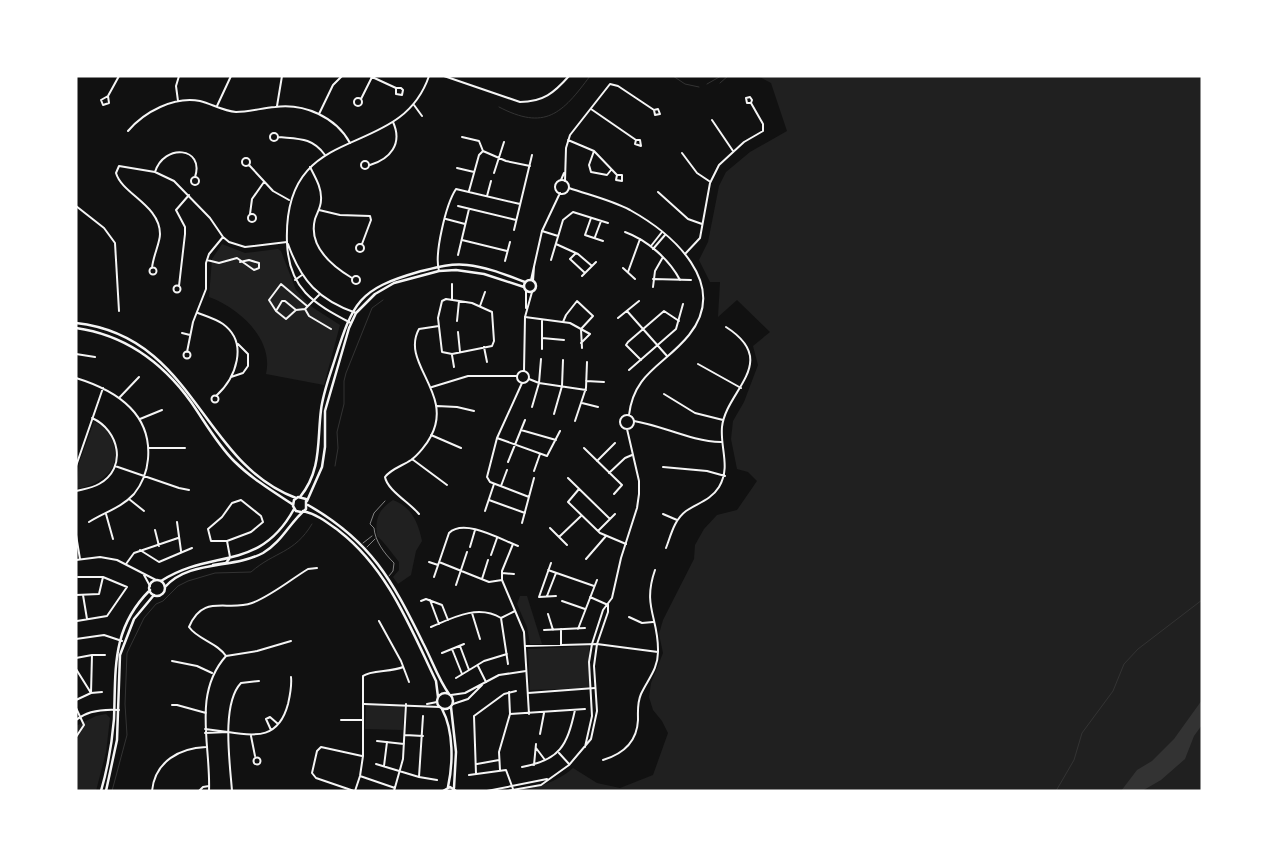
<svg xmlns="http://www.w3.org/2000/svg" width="1278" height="867" viewBox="0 0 1278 867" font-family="'Crimson Pro',serif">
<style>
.green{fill:#202020}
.water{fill:#333}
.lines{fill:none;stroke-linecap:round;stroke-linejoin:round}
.stream{stroke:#333;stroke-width:1}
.service{stroke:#f5f5f5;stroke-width:0.5}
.minor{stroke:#f5f5f5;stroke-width:2}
.tertiary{stroke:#f5f5f5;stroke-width:2}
.secondary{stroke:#f5f5f5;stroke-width:2.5}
</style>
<rect width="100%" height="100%" fill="#111"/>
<path class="green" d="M758,76L1202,77V791H516C538,787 556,783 573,768L597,783L620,788L653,775L668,733L662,721L653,710L649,697L651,683L663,653L659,634L663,620L694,559L695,545L704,529L717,515L737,510L757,481L748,472L737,469L731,439L733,421L744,402L758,365L753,346L770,332L737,300L718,317L720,282H710L699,260L708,242L719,186L726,172L750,152L787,131L771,83Z
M222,244L245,253L278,249L281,251L296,290L312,307L340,325L324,385L266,374C274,339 239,308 209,297L212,259Z
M94,422C112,427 122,457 110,471C102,481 89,487 76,489L79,463Z
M393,500C411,507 418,521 422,541L416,551L411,575L398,584L393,577L399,570V562C392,553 385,543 377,536C375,519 378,510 393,500Z
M520,596H527L542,644H530L527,627L517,604Z
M589,646L590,688L530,690L528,649Z
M366,705L404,706L403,730L365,729Z
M106,714L110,718L106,752L96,791H76V726L96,716Z"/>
<path class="water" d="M1202,700V725L1194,736L1185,759L1161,780L1142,791H1121L1137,770L1152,761L1174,739Z"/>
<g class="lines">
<path class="stream" d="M673,76L685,84L699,87
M720,83L728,76
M707,84L721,76
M499,107C545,131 562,114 590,76
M335,466L338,448L337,432L344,404V381L346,373L372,308L383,300
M112,791L127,735L125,704L127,653L144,618L156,604L163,601L178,586L188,581L215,573L251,572C275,551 294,554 312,524
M1056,791L1074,760L1082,733L1113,691L1124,664L1138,649L1202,600"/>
<path class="service" d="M385,501L374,513L370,524L374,528C375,541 384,553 394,563L393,571L389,576
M363,543L372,536
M367,547L375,539"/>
<path class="minor" d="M370,76L396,88H401L403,90L402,95L396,94V88
M108,96L109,103L103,105L101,100L108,96L119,76
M354 102a4 4 0 1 1 8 0a4 4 0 1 1-8 0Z
M361,99L372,77
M178,101L176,86L179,76
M414,105L422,116
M217,106L231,76
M277,106L282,76
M591,109L636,140H640L641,146L635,144L636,140
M319,114L333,85L342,76
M712,120L733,151
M128,131C144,112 174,96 200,101C212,104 223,111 236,112C249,112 262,108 275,107C304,103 336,117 350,143
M270 137a4 4 0 1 1 8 0a4 4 0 1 1-8 0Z
M278,137C298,139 312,137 325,155
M462,137L479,141L483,151
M568,140L594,151L617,175H622V181L616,180L617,175
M594,151L589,165L591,172L607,175L611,170
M682,153L697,173L709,181
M242 162a4 4 0 1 1 8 0a4 4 0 1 1-8 0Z
M361 165a4 4 0 1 1 8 0a4 4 0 1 1-8 0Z
M249,165L273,191L289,200
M370,165C390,159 403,144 393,122
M310,167C315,177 322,188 321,200C321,207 317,213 315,219C308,246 332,266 352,278
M457,168L474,172
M155,172C164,143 205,147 195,177
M494,173L504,142
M191 181a4 4 0 1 1 8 0a4 4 0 1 1-8 0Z
M561,180L564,173
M565,181L566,148L570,135L610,84L618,86L654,110L658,109L660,114L655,115L654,110
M469,191L479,155L483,151L506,161L530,166
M658,192L688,219L702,224
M487,196L491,181
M76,206L104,228L115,243L119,311
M458,206L516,220
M319,210L340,215L370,216L371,220L362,244
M248 218a4 4 0 1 1 8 0a4 4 0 1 1-8 0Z
M250,214L252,199L264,182
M591,218L585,235L603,241
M446,219L465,224
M514,230L532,155
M542,231L558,236
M625,232C647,240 669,259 680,280
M595,237L601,221
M462,240L507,251
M356 248a4 4 0 1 1 8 0a4 4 0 1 1-8 0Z
M556,244L578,254L592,266
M651,246L662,232
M653,249L665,235
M575,254L570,259L585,273
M685,254L700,238L710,183L719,165L744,142L763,131V124L751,103L752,100L750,97L746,98L747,103H751
M458,255L469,209
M207,260L219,263L237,258L254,270L259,268V263L249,260L240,262
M551,260L563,220L573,212L608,223
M505,261L510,242
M149.5 271a3.5 3.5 0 1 1 7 0a3.5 3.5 0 1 1-7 0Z
M152,268C153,256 160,243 160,234C160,205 122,194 116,173L119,166L155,172L174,181L210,218L223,237L229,242L245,247L287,242
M623,268L635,279
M439,271C434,254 446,204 456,189L520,204
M628,272L640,239
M352 280a4 4 0 1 1 8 0a4 4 0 1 1-8 0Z
M582,276L596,262
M653,279L691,280
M452,284V299
M173.5 289a3.5 3.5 0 1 1 7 0a3.5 3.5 0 1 1-7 0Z
M179,286L185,234V227L176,210L189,195
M653,287L655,271L663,257
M446,299L472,303L492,312L494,341L492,346L452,354L442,352L438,318L442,301Z
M480,306L485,292
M305,309L309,316L331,329
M296,310L285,301H282L276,311L286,319L296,310L305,309L319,295
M276,311L269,300L281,284L307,306
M627,311L667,356
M198,313C206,316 216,319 223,324C249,343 236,378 216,396
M525,317L570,323L590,334L581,343
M618,318L639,301
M457,321L459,301
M563,322L566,315L577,301L593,316L581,329L582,348
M458,332L460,352
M182,333L190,335
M542,338L564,340
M484,347L487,362
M542,349V321
M183.5 355a3.5 3.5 0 1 1 7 0a3.5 3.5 0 1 1-7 0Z
M187,352L193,322L206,289V263L209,254L223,237
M76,354L95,357
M452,355L454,367
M641,360L626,345L628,342L664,311L679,321
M698,364L741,388
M629,370L676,329L683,304
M231,377L243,373L248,366V354L238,344
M76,378C115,390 152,413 148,459C147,471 142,484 134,494C121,508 105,512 89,522
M529,379L539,383L586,390
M586,381L604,382
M522,383L497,438L487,477L490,482L529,497
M432,387L468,376H517
M664,394L695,413L723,420
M211.5 399a3.5 3.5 0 1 1 7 0a3.5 3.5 0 1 1-7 0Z
M119,398L139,377
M582,403L598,407
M437,406L457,407L474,411
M532,407L539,383L541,359
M554,414L562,386L563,360
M140,419L162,410
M575,421L586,388L587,362
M634,421C664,426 690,441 721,442
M521,430L556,440
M431,435L461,448
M497,438L547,456L560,431
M149,448H185
M584,448L622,485L614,494
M412,459L447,485
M597,461L615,443
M508,462L525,420
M76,466L103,388
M115,466L179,488L189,490
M663,467L707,471L725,476
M534,471L540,454
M609,473L625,458L632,455
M568,478L610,519
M501,486L507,470
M579,489L568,502L600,533L626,544
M76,491C84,489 92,488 99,484C128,468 119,430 92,418
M129,499L144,511
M489,500L525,513
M485,511L494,484
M106,514L113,539
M419,514C410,503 387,490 385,477C391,469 402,466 411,460C418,455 427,444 431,436C454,393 400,363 419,329L439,326
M663,514L677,520
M177,522L181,551
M522,523L534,478
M550,528L567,545
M155,530L159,546
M598,531L615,514
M76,535L80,559
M559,537L581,516
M227,541H211L208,529L222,517L232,503L241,500L261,516L263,522L251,532L227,541L230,557
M513,544L502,571V580L524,632L529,714
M470,547L475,530
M666,548C671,535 674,520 686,511C698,503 711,500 719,487C731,467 720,448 722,427C726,390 781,362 726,327
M140,550L159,562L192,548
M491,555L497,538
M586,559L606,536
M429,562L438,565
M439,562L489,582L502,580
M551,563L539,597L556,596
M126,564L134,553L178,538
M548,570L594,586
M502,573L514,574
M434,577L449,533C464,518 500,539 518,546
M482,579L488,560
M456,585L467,552
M76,595L99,594L103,577
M83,595L87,619
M547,596L556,573
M590,597L608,605
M430,600L439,624
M421,601L426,599L442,605L448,620
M562,601L585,609
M472,613L480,639
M548,614L553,630
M629,617L642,623L653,622
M501,618L508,664
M501,618L515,611
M77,621L107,616L127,587L103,577H78
M379,621L401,661L409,682
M431,627C452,618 478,604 501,618
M578,629L597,580
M544,630L585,628
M76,639L104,635L122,641
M561,645V629
M460,646L469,670
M526,646L597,644L658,652
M452,649L462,674
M442,653L464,644
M226,656C217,642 198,640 189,627C203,593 227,612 252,603C271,596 290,580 308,569L317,568
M76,658L92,655H105
M172,661L197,666L212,673
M478,666L486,682
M76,669L91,693
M456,678L484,661L507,654
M91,693L92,655
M528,693L595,688
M76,700L91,693L102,692
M172,705H177L206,713
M76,708L84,725L76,737
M510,714L585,709
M341,720H363
M205,729L228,732L205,733
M271,730L266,719L270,717L278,724
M228,732C257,737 279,738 288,704C290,695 292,687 291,677
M540,734L544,713
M405,735L423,736
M251,736L255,756
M377,741L404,744
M536,748L545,760
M559,753L569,764
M253.5 761a3.5 3.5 0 1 1 7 0a3.5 3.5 0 1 1-7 0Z
M603,760C623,754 637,742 638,720C638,711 637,703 641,694C648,679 658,669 658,652C659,618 642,607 655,570
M376,764L419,777L437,780
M477,764L499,760
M534,765L536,744
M384,766L387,742
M522,767C560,760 567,746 575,710
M500,770L499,752L510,714L509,692
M476,774L474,716L504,694L516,691
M469,775L506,770L513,789
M360,776L395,788
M419,777L423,716
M152,791C155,761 180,748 206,747
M199,791L203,787L209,786
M209,791C211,745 192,694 226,656L257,651L291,641
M232,791C230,763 221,704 241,683L259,681
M354,791L316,778L312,773L317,751L321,747L362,756
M355,791L360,776L363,756V676C370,670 392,672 403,667
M394,791L403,759L406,704"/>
<path class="tertiary" d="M444,76L520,102C543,102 554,93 569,76
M555 187a7 7 0 1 1 14 0a7 7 0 1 1-14 0Z
M569,188C589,195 611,200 630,210C673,234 730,284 689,335C665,365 634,372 629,415
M288,244C301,281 319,300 356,313
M295,280L302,275
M531,280L542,231L560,193
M533,281L534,267
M526,291V308
M351,323C313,303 289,289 287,243C282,117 399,164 429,76
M517 377a6 6 0 1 1 12 0a6 6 0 1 1-12 0Z
M524,371L525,317L532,292
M620 422a7 7 0 1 1 14 0a7 7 0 1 1-14 0Z
M76,560L100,557L117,560L156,580
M144,575L150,586
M451,695L465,693L499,675L526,671
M364,704L440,707
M427,704L437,702
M453,704L468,699L482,685
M76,720C88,710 104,709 119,710
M585,747L592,716L589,662L592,644L603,610L612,598L621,558L637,508L639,494V481L627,429
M487,791L547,779
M507,791L541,785L569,765L591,739L597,711L594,666L597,644L608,612V605"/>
<path class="secondary" d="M524 286a6 6 0 1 1 12 0a6 6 0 1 1-12 0Z
M76,323C195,336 201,463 296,498
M76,328C125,335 163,363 191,402C205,422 217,444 234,461C251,478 272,491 292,504
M300,497C322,470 317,441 321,410C323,393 330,375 335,359C353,302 359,289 418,272C434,268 450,263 467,265C487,267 506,275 525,282
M307,501L322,467L325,447V411L349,328L356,313L375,294L394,283L439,271L456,270L484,274L524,287
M308,505C371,541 392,580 423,643C432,660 438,679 449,694
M303,511C317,514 328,523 339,531C388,569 410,627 436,681L438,697
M213,565L226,563L229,559
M149 588a8 8 0 1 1 16 0a8 8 0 1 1-16 0Z
M161,581C212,548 259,573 294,509
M165,587C189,560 233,569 263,553C282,542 290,522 306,509V499L298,497L294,500L293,506L296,511L301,512
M437 701a8 8 0 1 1 16 0a8 8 0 1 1-16 0Z
M451,707L456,752L454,788
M442,709C454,731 453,764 448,787
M101,791C108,767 112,743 114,719C116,668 111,629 150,590
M106,791L117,740L120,655L134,619L154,595
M443,791L450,787L456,791"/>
</g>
<rect width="1278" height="867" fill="none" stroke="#ffffff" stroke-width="155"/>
</svg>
